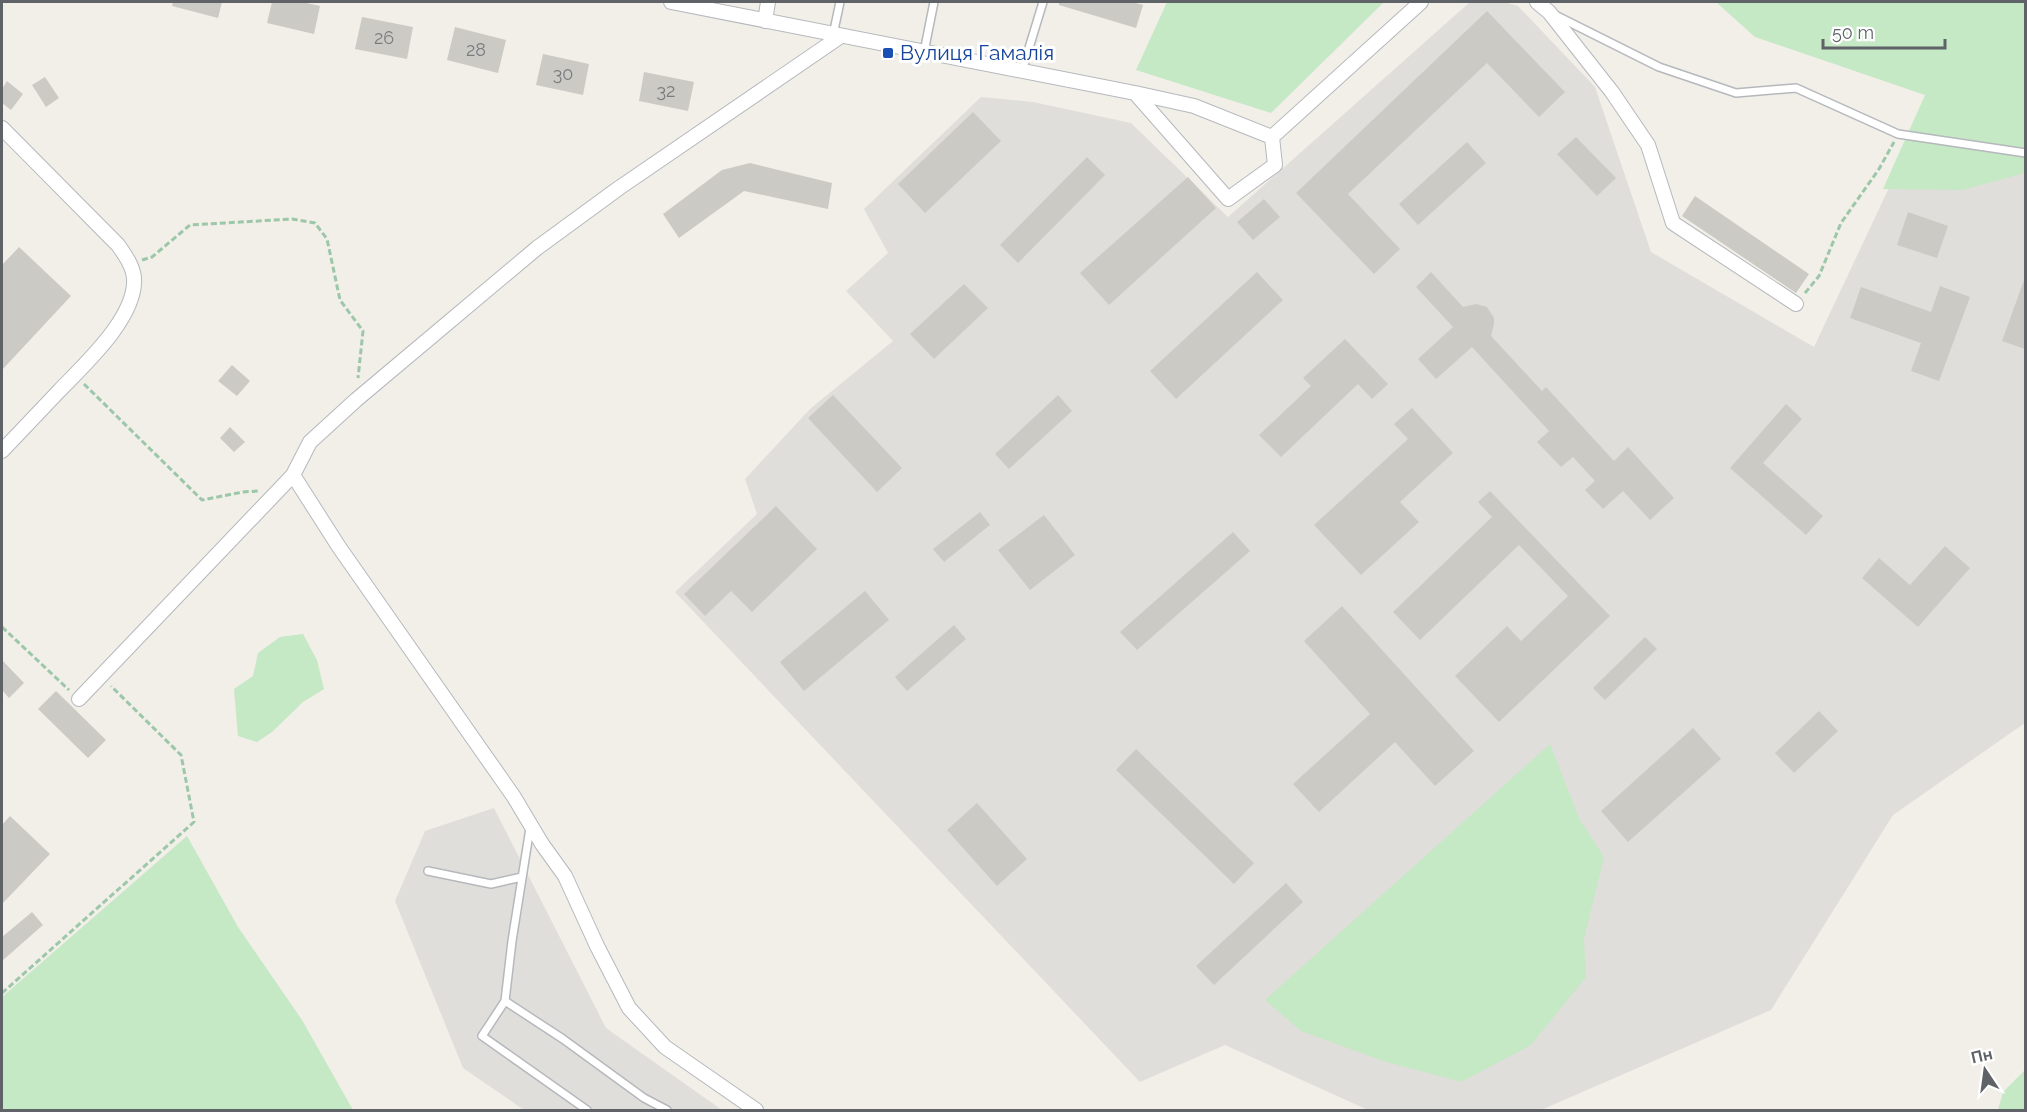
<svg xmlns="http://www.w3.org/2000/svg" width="2027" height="1112" viewBox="0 0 2027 1112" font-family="Raleway,sans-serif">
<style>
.industrial{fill:#e0deda}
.green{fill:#c5e8c5}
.building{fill:#cccac5}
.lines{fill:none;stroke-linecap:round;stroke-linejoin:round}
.lane-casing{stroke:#b5b8bc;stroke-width:10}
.street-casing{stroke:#b5b8bc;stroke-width:16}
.path{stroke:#9cc7a9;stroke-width:3;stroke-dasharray:6 3;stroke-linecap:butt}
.lane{stroke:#fff;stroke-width:7}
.street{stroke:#fff;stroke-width:14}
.transit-dot{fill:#1a4fb4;stroke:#fff;stroke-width:2}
.labels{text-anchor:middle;stroke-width:6;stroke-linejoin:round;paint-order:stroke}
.number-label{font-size:18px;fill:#7a7d7f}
.transit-label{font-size:21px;fill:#164399;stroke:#fff;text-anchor:start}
</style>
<rect width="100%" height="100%" fill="#f1efe8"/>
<path class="industrial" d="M1470,2H1504L1518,6L1595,87L1651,252L1814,347L1912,139L2025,166V723L1893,815L1771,1010L1541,1110H1368L1225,1045L1140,1082L675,592L757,514L745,479L810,409L893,341L846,291L888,253L864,209L981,97L1033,102L1131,123L1228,217Z
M494,808L606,1028L722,1110H524L463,1068L395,901L425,831Z"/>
<path class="green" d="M1167,2H1384L1271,113L1136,70Z
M1716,2H2025V173L1962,190L1883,189L1925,95L1755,37Z
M303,634L317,660L324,689L303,702L272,732L257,742L238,736L234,689L253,676L258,653L280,637Z
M1550,744L1580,820L1604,857L1584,939L1586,977L1531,1045L1461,1082L1383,1061L1301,1031L1265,1000Z
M187,836L238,927L302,1020L353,1110H2V997Z
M2025,1070V1110H1998L2003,1092Z"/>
<path class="building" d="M173,2H222L218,18L172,6Z
M272,2H302L320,6L314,34L267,23Z
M1059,2H1132L1143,5L1136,28L1059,5Z
M1487,11L1565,92L1539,117L1487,63L1348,194L1400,249L1374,274L1296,193Z
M362,17L413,27L407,59L355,49Z
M455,27L506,40L498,73L447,60Z
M543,54L589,64L583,95L536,85Z
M644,72L694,82L688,111L639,101Z
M45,77L59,98L46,107L32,85Z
M7,81L23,94L11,110L2,103V89Z
M973,112L1001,141L925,213L898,184Z
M1576,137L1616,178L1597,196L1557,154Z
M1467,142L1486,163L1418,225L1399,204Z
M1087,157L1105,175L1018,263L1000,245Z
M750,163L832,183L828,209L744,191L679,238L663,214L722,170Z
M1188,177L1216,208L1109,305L1080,273Z
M1695,196L1809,274L1796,293L1682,216Z
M1264,199L1280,217L1253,240L1237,222Z
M1908,212L1948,226L1937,258L1897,245Z
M19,247L71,296L2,370V265Z
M1257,272L1283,300L1176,399L1150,371Z
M1431,272L1463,307L1476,304L1487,307L1494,318V324L1491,336L1542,391L1546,387L1614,461L1628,447L1674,498L1650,520L1623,491L1603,509L1585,490L1595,481L1573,457L1561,467L1537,442L1549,431L1472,347L1436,379L1418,359L1453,327L1416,287Z
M2024,280H2025V349L2002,341Z
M964,284L988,308L934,359L910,334Z
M1940,286L1970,297L1939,381L1911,371L1921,343L1850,318L1861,287L1931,312Z
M1345,339L1388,384L1372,399L1358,384L1281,457L1259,435L1311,386L1303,378Z
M232,365L250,381L237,396L218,381Z
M833,395L902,468L877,492L808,418Z
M1058,395L1072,411L1009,469L995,454Z
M1786,404L1802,419L1763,463L1823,516L1806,535L1730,468Z
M1412,408L1453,453L1400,502L1419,522L1361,575L1314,525L1408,439L1394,424Z
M230,427L245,442L234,452L220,438Z
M1490,491L1610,616L1499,722L1455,676L1507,626L1521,641L1568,596L1519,545L1420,640L1393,612L1492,517L1478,502Z
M776,506L817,549L752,612L731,591L705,616L684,594Z
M980,512L990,525L944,562L933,549Z
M1044,515L1075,555L1030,590L998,550Z
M1233,532L1250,551L1137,650L1120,632Z
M1945,546L1970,568L1918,627L1862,578L1879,558L1910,585Z
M865,591L889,620L804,691L780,662Z
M1342,606L1474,751L1435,786L1395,742L1319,812L1293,784L1370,714L1304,641Z
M954,625L966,639L907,691L895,677Z
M1645,637L1657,649L1605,700L1593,688Z
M2,660L24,683L9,698L2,690Z
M56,691L106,740L88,758L38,709Z
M1819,711L1838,731L1794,773L1775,753Z
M1693,728L1721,759L1628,842L1601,811Z
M1136,749L1254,863L1234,884L1116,770Z
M977,803L1027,859L997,886L947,830Z
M10,816L50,854L2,904V825Z
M1286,883L1303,902L1214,985L1196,966Z
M32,912L43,925L2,961V937Z"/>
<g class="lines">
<g class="lane-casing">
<path id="lane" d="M1557,16L1659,67L1736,93L1796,88L1898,134L2026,153
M833,35L840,2
M924,52L934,2
M1022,71L1043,2
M530,828L512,941L505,1001L482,1036L587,1110
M428,871L491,884L522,877
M505,1001L563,1039L644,1098L667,1110"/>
</g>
<g class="street-casing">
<path id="street" d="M671,2L1135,93L1228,199L1275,165L1272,137L1194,106L1135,93
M1537,2L1549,12L1612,92L1648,145L1673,223L1796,304
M765,21L768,2
M2,128L118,245C125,255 133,266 134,278C137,317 84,365 59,391C40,411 21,431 2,451
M1272,137L1421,2
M293,475L339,547L514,797L542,844L565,876L597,946L629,1008L665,1047L756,1110
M79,699L293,475L310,442L356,400L537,248L619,188L841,36"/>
</g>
<path class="path" d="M142,260L152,257L190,225L292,219L315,223L327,239L340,300L363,331L358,378
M1805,293L1819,276L1841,223L1879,169L1894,142
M84,384L202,500L243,492L258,491
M2,627L69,690
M2,993L194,822L181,755L111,686"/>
<use href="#lane" class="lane"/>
<use href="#street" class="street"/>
</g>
<rect class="transit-dot" x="882" y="47" width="12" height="12" rx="3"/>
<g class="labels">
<g class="number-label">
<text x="384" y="44">26</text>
<text x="476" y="56">28</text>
<text x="563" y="80">30</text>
<text x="666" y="97">32</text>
</g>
<g class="transit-label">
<text x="900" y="60">Вулиця Гамалія</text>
</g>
</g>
<rect width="2027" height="1112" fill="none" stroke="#5f6368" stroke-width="6"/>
<g transform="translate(1985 1070) rotate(347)" stroke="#ffffff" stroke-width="4.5" paint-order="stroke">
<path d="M0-4.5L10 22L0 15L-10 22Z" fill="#5f6368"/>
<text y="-9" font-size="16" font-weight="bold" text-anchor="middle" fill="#5f6368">Пн</text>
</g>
<path d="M1823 39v9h122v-9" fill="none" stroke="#5f6368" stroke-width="3"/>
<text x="1832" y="39" font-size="18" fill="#5f6368" stroke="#ffffff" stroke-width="4.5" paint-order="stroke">50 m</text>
</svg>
